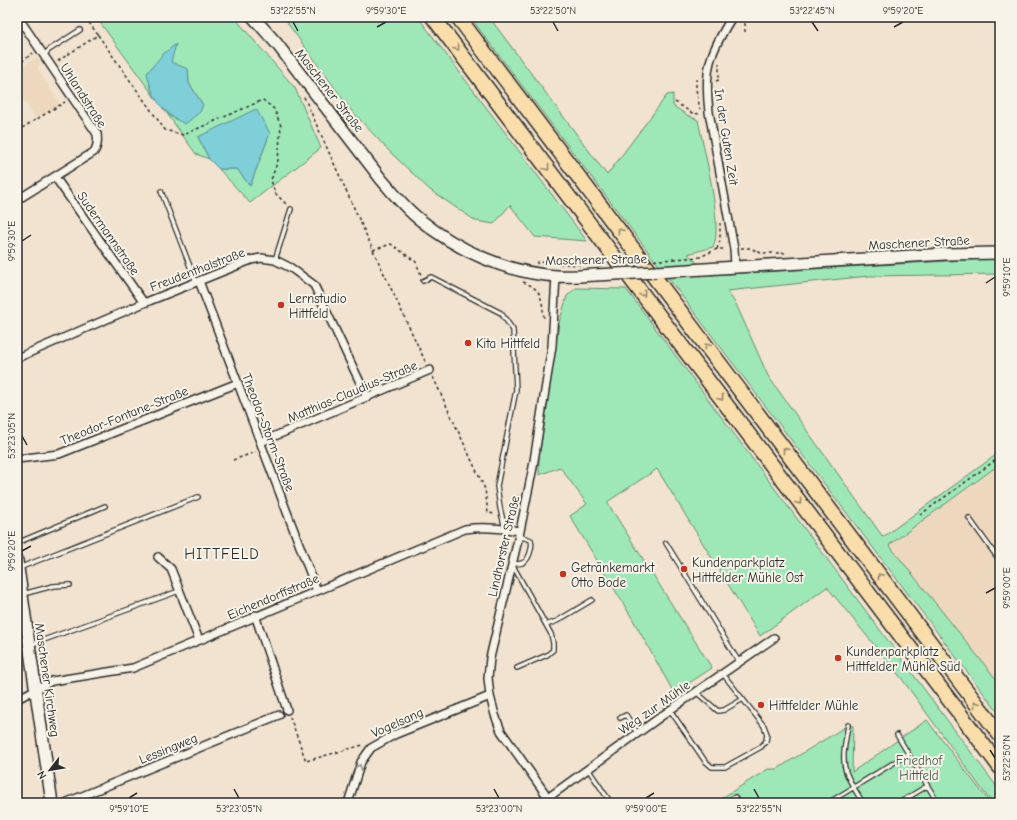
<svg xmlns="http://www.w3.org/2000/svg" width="1017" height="820" viewBox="0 0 1017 820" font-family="'Comic Neue',sans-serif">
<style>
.built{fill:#edd8be}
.green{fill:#9ee8b7;stroke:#648a71}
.water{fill:#7ecfd8;stroke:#5d8d93}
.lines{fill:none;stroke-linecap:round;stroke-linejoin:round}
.lane-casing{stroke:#2b2b2b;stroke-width:6}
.street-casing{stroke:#2b2b2b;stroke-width:10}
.secondary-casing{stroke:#2b2b2b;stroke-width:14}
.highway-casing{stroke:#2b2b2b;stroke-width:17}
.path{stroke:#2b2b2b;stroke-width:1.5;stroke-dasharray:3 3;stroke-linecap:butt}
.lane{stroke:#f7f3e8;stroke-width:3.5}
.street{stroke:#f7f3e8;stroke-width:7}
.secondary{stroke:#f7f3e8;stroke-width:11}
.highway{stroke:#f9deab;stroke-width:14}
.secondary-bridge-casing{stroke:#2b2b2b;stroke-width:14;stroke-linecap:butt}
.path-bridge{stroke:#2b2b2b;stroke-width:1.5;stroke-dasharray:3 3;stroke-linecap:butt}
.secondary-bridge{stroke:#f7f3e8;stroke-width:11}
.oneway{stroke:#92846b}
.oneway2{stroke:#918f8a}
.ticks{fill:none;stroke:#2b2b2b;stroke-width:1.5}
.poi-dot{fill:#c8321e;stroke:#f7f3e8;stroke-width:1.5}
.labels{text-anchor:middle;stroke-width:4;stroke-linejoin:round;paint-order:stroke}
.street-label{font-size:13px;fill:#2b2b2b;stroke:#f7f3e8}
.poi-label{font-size:13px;fill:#2b2b2b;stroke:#f7f3e8;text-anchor:start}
.park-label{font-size:13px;fill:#485a4e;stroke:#f7f3e8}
.quarter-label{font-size:15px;letter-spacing:1px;fill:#2b2b2b;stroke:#f7f3e8}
.neatline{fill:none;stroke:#2b2b2b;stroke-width:1.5}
.ticks-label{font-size:10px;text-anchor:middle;fill:#2b2b2b}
</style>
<rect width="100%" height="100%" fill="#f1e3cf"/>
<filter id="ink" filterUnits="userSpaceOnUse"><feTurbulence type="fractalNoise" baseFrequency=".025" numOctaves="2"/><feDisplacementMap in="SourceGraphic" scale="8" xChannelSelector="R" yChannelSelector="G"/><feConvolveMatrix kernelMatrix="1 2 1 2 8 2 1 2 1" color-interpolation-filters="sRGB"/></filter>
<g filter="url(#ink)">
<path class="built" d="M37,57L41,64L37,67L60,104L36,119L17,90V69Z
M1000,464V684L889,545Z"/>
<path class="green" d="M96,17H234L295,88L321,148L250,203L219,169H237L250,186L270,133L198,137L209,159L196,154L163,108L172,118L203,105L189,83L188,69L149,84L156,99Z
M287,17H418L587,241L535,237L510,205L494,224L476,221L430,190L389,151L351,110L288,24Z
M470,17H489L607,175L667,95L673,94V106L687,115L698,120C703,146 724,226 713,247L688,254L710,275L1000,258V274L869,276L727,291L736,304L768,376L883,537L1000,452V464L889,545L1000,684V715Z
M576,288L626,289L1000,791V803H992L902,679L827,587L760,636L657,469L607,502L712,668L674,693L632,618L570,516L587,504L560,467L539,475V458L559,323L567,296Z
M927,720L990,803H714L768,769H777L848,725L853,726L852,772Z"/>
<path class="water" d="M176,44L171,62L188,69L189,83L203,105L200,112L185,124C162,113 152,98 147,73L163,54Z
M256,109L270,133L250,186L237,169H219L209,159L198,137Z"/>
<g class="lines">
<g class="lane-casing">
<path id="lane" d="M44,55L49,50L80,30
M161,191L196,282
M275,260L291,209
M423,281L431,277L501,313L513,330L516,390L497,486L500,508L505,529
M969,518L1000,561
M17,543L105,506
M666,543L739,662
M19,568L198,497
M23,594L53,586L70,585
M546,625L557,621L592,600
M30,645L179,591
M517,668L547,655L553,650V643L551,634L512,564C515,564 519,564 522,563C529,561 533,547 531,540L519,536
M696,692L718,711L724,710L743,699
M670,710L705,761L712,767H725L761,747L766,741L767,734L764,726L723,674
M620,718L626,715L637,733
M848,725C846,740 841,757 846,772C850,783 857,793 863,803
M897,735L938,803
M588,769L611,803
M725,803L735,797L738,803
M803,803H804
M828,803L908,754
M899,803L927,786"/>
</g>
<g class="street-casing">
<path id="street" d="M732,17C709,54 704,69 709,112L734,249L735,266
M55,177L144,303
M17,200L94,152C98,146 98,141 97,134L18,17
M199,281L317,591
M17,358L144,303L251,260L261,258L275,260L291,268L314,285L367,397
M261,442L430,370
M17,459L59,454L238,383
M158,557L171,569L199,640
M255,615L287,710
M17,699L52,681L133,668L465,529C483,526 501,528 520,531
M549,797L670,710L774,638
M65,803L279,715
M348,803L361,762L371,748L396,734L490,696
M552,803L501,731L495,715L490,696L488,678L490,658L520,531L533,467L552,346L556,276"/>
</g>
<g class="secondary-casing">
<path id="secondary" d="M253,17L277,44L381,179C393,193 405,208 419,219C457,250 507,273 556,276C569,277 582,276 595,275
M656,272L945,254L1000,253
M17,561L52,803"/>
</g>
<g class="highway-casing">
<path id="highway" d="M433,17L1000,767
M458,17L1000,735"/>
</g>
<path class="path" d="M745,32V17
M98,35L165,130L183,135L263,100L274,109L281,126L278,160L271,180L275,193L286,204
M58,61L98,35L85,17
M17,65L33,53
M698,80H696V89L700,109
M716,81L719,80V63
M304,97L373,250L426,363
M675,102L692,113L701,114
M17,131L65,102
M729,181L735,180
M741,248H750L761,253H788
M717,249L720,240V223
M373,250L391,244L416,262L421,275
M674,259L700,257L717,249H725
M537,264L538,262L580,265
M523,282C543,289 542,301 544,320
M433,377L485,489L488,513L495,514
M233,460L256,452
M517,504L518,494
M920,515L1000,457
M290,717L306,761L363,745"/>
<use href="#lane" class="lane"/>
<use href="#street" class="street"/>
<use href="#secondary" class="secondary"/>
<use href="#highway" class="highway"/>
<g class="secondary-bridge-casing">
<path id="secondary-bridge" d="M595,275L656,272"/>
</g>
<path class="path-bridge" d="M648,261L674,259"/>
<use href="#secondary-bridge" class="secondary-bridge"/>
</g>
<defs><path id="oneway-chevron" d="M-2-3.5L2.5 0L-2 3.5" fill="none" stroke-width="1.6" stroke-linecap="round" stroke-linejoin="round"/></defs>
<g class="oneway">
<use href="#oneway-chevron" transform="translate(457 48) rotate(53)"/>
<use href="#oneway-chevron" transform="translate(547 168) rotate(53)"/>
<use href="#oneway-chevron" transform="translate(620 231) rotate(-127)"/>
<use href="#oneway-chevron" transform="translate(643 294) rotate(53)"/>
<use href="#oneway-chevron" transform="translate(707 346) rotate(-127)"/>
<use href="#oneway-chevron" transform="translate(721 398) rotate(53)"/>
<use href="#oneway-chevron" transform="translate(785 450) rotate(-127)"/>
<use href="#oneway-chevron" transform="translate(799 502) rotate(53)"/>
<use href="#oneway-chevron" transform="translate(880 576) rotate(-127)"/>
<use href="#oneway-chevron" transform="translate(976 704) rotate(-127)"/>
</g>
<use class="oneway2" href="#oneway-chevron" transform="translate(359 767) rotate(-70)"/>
</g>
<path class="ticks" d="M293,22L298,31M553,22L558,31M812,22L818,31M377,27L386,22M894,27L903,22M22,241L31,235M986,283L995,277M22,436L27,445M22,551L31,546M986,593L995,588M990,750L995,758M234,789L239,798M494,789L499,798M754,789L759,798M129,798L137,793M646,798L654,793"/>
<g class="poi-dot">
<circle cx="281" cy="305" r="4"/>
<circle cx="468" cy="343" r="4"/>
<circle cx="684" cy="569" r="4"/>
<circle cx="563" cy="574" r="4"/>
<circle cx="838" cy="658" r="4"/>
<circle cx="761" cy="705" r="4"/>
</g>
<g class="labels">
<g class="street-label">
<text transform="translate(330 90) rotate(52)" y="5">Maschener Straße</text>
<text transform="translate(84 95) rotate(57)" y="5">Uhlandstraße</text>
<text transform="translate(727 137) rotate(81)" y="5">In der Guten Zeit</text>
<text transform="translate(109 233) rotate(55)" y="5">Sudermannstraße</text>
<text transform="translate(919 242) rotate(-3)" y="5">Maschener Straße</text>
<text transform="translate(596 259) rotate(-1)" y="5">Maschener Straße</text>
<text transform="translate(197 269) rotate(-21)" y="5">Freudenthalstraße</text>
<text transform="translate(352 391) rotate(-23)" y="5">Matthias-Claudius-Straße</text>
<text transform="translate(124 415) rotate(-22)" y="5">Theodor-Fontane-Straße</text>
<text transform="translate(269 432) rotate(69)" y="5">Theodor-Storm-Straße</text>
<text transform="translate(503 546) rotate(-77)" y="5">Lindhorster Straße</text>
<text transform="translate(273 596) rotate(-23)" y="5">Eichendorffstraße</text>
<text transform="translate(48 680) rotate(82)" y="5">Maschener Kirchweg</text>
<text transform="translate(654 707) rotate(-35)" y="5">Weg zur Mühle</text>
<text transform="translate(397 722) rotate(-24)" y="5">Vogelsang</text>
<text transform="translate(168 748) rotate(-22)" y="5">Lessingweg</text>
</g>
<g class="poi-label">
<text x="289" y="303">Lernstudio<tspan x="289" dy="15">Hittfeld</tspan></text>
<text x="476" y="348">Kita Hittfeld</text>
<text x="692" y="567">Kundenparkplatz<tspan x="692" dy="15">Hittfelder Mühle Ost</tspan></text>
<text x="571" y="572">Getränkemarkt<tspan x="571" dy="15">Otto Bode</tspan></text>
<text x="846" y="656">Kundenparkplatz<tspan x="846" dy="15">Hittfelder Mühle Süd</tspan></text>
<text x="769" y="710">Hittfelder Mühle</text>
</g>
<g class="park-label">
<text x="919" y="765">Friedhof<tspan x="919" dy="15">Hittfeld</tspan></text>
</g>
<g class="quarter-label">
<text x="222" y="559">HITTFELD</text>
</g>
</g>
<rect width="1017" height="820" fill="none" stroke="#f7f3e8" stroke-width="44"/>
<g transform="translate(50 770) rotate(239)" stroke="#f7f3e8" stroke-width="3" paint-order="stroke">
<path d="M0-3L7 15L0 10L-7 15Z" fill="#2b2b2b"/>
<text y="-6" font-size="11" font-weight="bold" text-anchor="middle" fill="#2b2b2b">N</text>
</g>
<rect x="22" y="22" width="973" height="776" class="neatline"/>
<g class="ticks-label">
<text x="293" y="14">53°22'55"N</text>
<text x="386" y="14">9°59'30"E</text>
<text x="553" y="14">53°22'50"N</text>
<text x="812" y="14">53°22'45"N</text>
<text x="903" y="14">9°59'20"E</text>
<text transform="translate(11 241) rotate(-90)" y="4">9°59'30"E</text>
<text transform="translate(1006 277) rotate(-90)" y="4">9°59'10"E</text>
<text transform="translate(11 436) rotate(-90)" y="4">53°23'05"N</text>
<text transform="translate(11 551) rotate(-90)" y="4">9°59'20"E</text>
<text transform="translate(1006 588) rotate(-90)" y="4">9°59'00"E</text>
<text transform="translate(1006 758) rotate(-90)" y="4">53°22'50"N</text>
<text x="129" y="812">9°59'10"E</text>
<text x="239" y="812">53°23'05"N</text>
<text x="499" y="812">53°23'00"N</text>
<text x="646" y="812">9°59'00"E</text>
<text x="759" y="812">53°22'55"N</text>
</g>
</svg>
